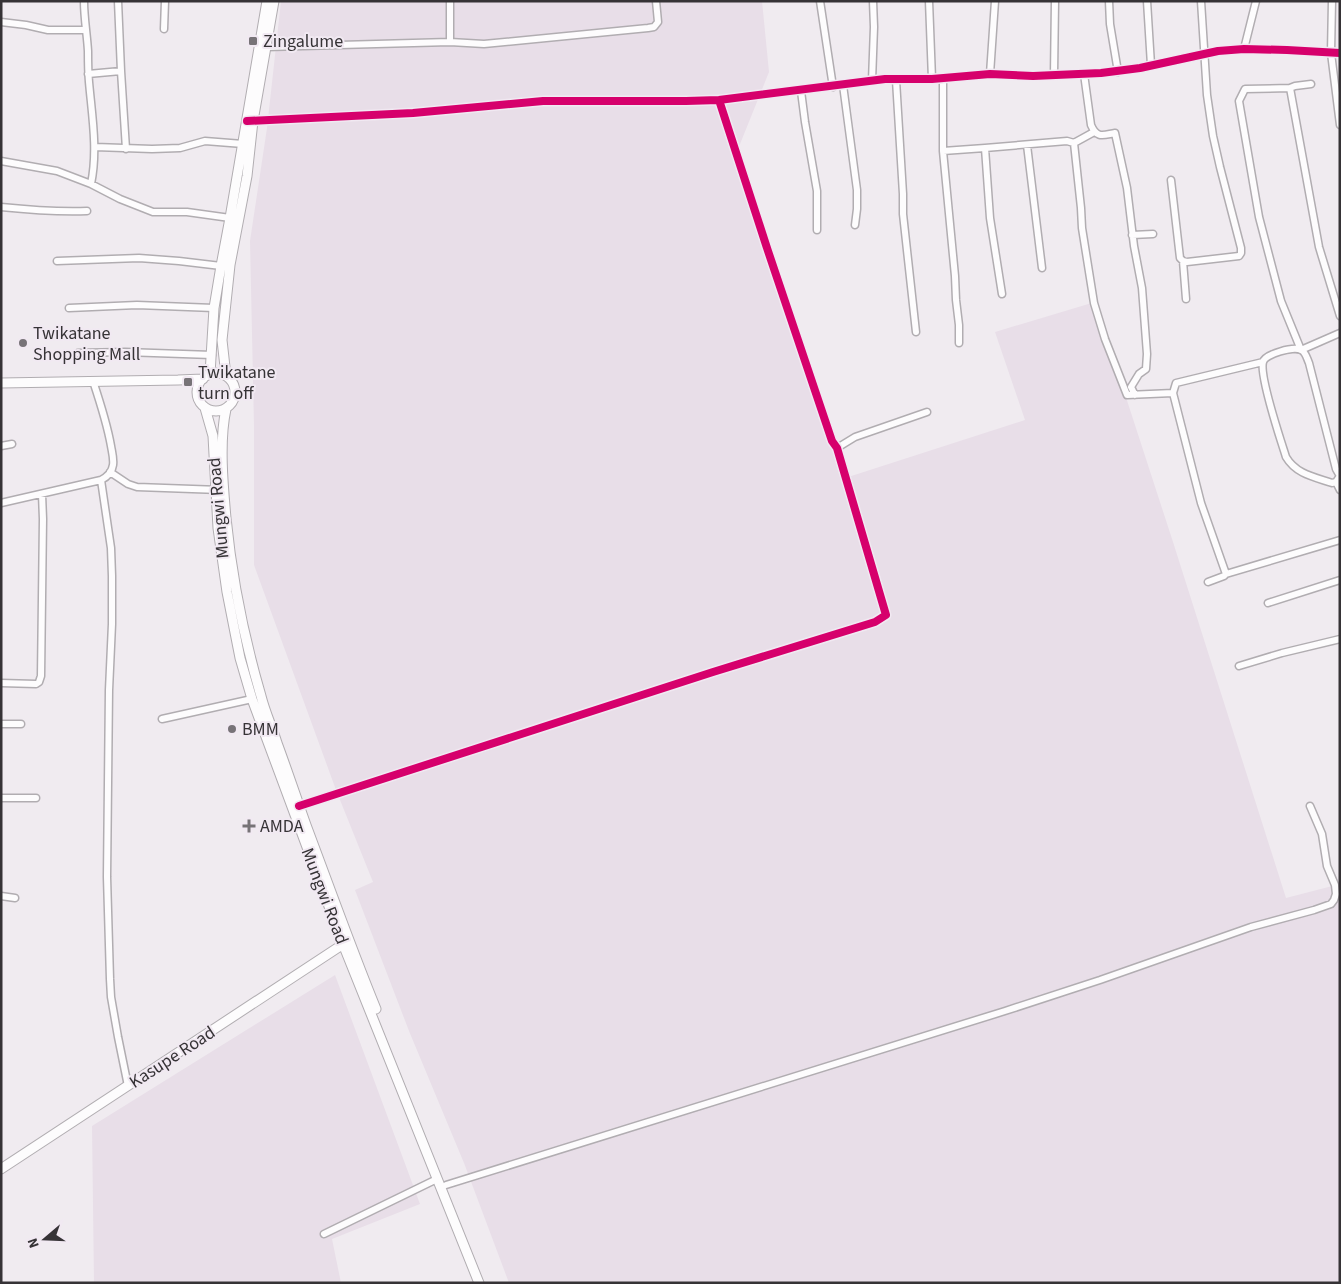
<svg xmlns="http://www.w3.org/2000/svg" width="1341" height="1284" viewBox="0 0 1341 1284" font-family="'Source Sans 3',sans-serif">
<style>
.built{fill:#e8dee8}
.lines{fill:none;stroke-linecap:round;stroke-linejoin:round}
.street-casing{stroke:#b1adb1;stroke-width:9}
.secondary-casing{stroke:#b1adb1;stroke-width:11}
.street{stroke:#fdfcfd;stroke-width:6}
.secondary{stroke:#fdfcfd;stroke-width:9}
.cycleway-casing{stroke:#f1e9f2;stroke-width:11}
.cycleway{stroke:#d6006c;stroke-width:8}
.poi-dot{fill:#777377;stroke:#f1e9f2;stroke-width:2}
.labels{text-anchor:middle;stroke-width:4;stroke-linejoin:round;paint-order:stroke}
.poi-label{font-size:18px;fill:#363336;stroke:#f1e9f2;text-anchor:start}
.street-label{font-size:18px;fill:#363336;stroke:#f1e9f2}
</style>
<rect width="100%" height="100%" fill="#f0ebf0"/>
<path class="built" d="M281,1H762L769,72L736,154L842,479L1025,420L995,332L1095,302L1173,542L1286,898L1340,884V1283H509L464,1163L409,1031L355,890L373,882L336,790L254,565V426L250,241L267,128Z
M335,975L420,1204L332,1239L341,1283H94L92,1126Z"/>
<g class="lines">
<g class="street-casing">
<path id="street" d="M84,1C84,18 87,34 88,51C88,61 88,71 89,82C92,116 98,150 91,184
M820,1L833,87
M929,1L932,79
M1109,1L1110,24L1118,72
M1147,1L1151,65
M1332,1L1331,53L1340,125
M1,22L26,25L48,30H86
M164,29L165,1
M450,42V1
M266,47L450,42L484,44L648,28L654,27L658,22L656,1
M1244,49L1256,1
M121,71L126,149
M88,74L121,71L118,1
M990,74L995,1
M1084,74L1091,125C1097,139 1103,135 1115,133L1127,188L1134,246L1142,288L1147,354L1146,369L1139,374L1131,387L1135,395
M1054,75L1055,1
M943,78V151L955,276L956,300L959,325V343
M896,80L903,194V214L916,332
M872,81L874,27L873,1
M1311,84L1295,86L1290,88L1245,89L1239,101L1259,217L1281,301L1301,350L1340,333
M843,85L857,190V209L855,225
M1290,88L1319,247L1340,316
M801,91L805,122L817,191V230
M251,121L413,113L543,101H686L719,100L885,79H932L990,74L1033,76L1101,73L1140,68L1218,51L1244,49L1287,50L1340,53
M1074,143L1081,208L1082,228L1094,303L1105,339L1127,395L1173,393
M1027,145L1042,268
M95,147L152,149L180,148L205,141L243,144
M985,148L990,218L1002,294
M943,151L985,148L1067,141L1074,143L1094,132
M1,161L57,171L91,184L120,199L153,212H187L230,218
M1171,180L1180,258L1183,261L1187,262L1239,256L1241,253V248L1220,167L1213,136L1207,95L1201,1
M1,207C30,210 58,212 87,211
M1132,235L1153,234
M57,261L139,258L179,261L221,266
M1183,261L1186,299
M69,308L137,305L214,308
M78,353L125,352L212,355
M1,446L12,444
M837,448L855,437L927,412
M110,472L128,484L137,487L220,490
M1340,476L1336,469L1309,363C1307,359 1306,352 1301,350C1294,346 1265,354 1263,362C1259,376 1281,441 1286,457C1296,474 1314,477 1332,483L1336,482L1340,476
M101,480L111,548L112,576V624L109,690L107,877L110,979L111,997L118,1037L128,1086
M1336,482L1340,490
M1,503L101,480C107,477 112,472 113,465C114,459 112,452 111,446C107,423 100,402 93,381
M1226,574L1201,503L1173,393L1176,383L1263,362
M1208,582L1224,576L1226,574L1340,540
M1268,603L1340,580
M1239,666L1282,653L1340,639
M1,683L36,684L39,682L41,676L43,519L42,494
M162,719L252,699
M1,724H21
M1,798H36
M299,806L713,672L875,622L886,615L837,448L832,441L768,251L719,100
M1,896L15,898
M446,1185L1005,1011L1100,980L1251,927L1314,910L1331,904L1334,900L1336,894L1335,885L1327,866L1322,834L1310,806
M324,1234L437,1179"/>
</g>
<g class="secondary-casing">
<path id="secondary" d="M197 392a19 19 0 1 1 38 0a19 19 0 1 1-38 0Z
M210,374L214,308L221,266L230,218L267,1
M226,376L222,340L230,265L247,176L253,121L274,1
M1,383L178,380L203,379
M205,408L213,436L218,528L227,592L240,658L252,699L343,944L479,1283
M226,409C219,441 223,485 226,518C232,579 244,638 261,696C265,712 272,727 277,743C287,770 296,797 306,825C329,886 351,948 376,1009
M1,1169L348,941"/>
</g>
<use href="#street" class="street"/>
<use href="#secondary" class="secondary"/>
<g class="cycleway-casing">
<path id="cycleway" d="M247,121L413,113L543,101H686L719,100L885,79H932L990,74L1033,76L1101,73L1140,68L1218,51L1244,49L1287,50L1340,53
M299,806L713,672L875,622L886,615L837,448L832,441L768,251L719,100"/>
</g>
<use href="#cycleway" class="cycleway"/>
</g>
<g class="poi-dot">
<rect x="248" y="36" width="10" height="10" rx="2.5"/>
<circle cx="23" cy="343" r="5"/>
<rect x="183" y="377" width="10" height="10" rx="2.5"/>
<circle cx="232" cy="729" r="5"/>
<path d="M246.5 818.5h5v5h5v5h-5v5h-5v-5h-5v-5h5z"/>
</g>
<g class="labels">
<g class="poi-label">
<text x="263" y="47">Zingalume</text>
<text x="33" y="339">Twikatane<tspan x="33" dy="21">Shopping Mall</tspan></text>
<text x="198" y="378">Twikatane<tspan x="198" dy="21">turn off</tspan></text>
<text x="242" y="735">BMM</text>
<text x="260" y="832">AMDA</text>
</g>
<g class="street-label">
<text transform="translate(218 508) rotate(-95)" y="6">Mungwi Road</text>
<text transform="translate(325 896) rotate(69)" y="6">Mungwi Road</text>
<text transform="translate(172 1057) rotate(-33)" y="6">Kasupe Road</text>
</g>
</g>
<rect width="1341" height="1284" fill="none" stroke="#363336" stroke-width="5"/>
<g transform="translate(45 1239) rotate(251)" stroke="#f1e9f2" stroke-width="4" paint-order="stroke">
<path d="M0-4L9 19L0 12L-9 19Z" fill="#363336"/>
<text y="-8" font-size="14" font-weight="bold" text-anchor="middle" fill="#363336">N</text>
</g>
</svg>
